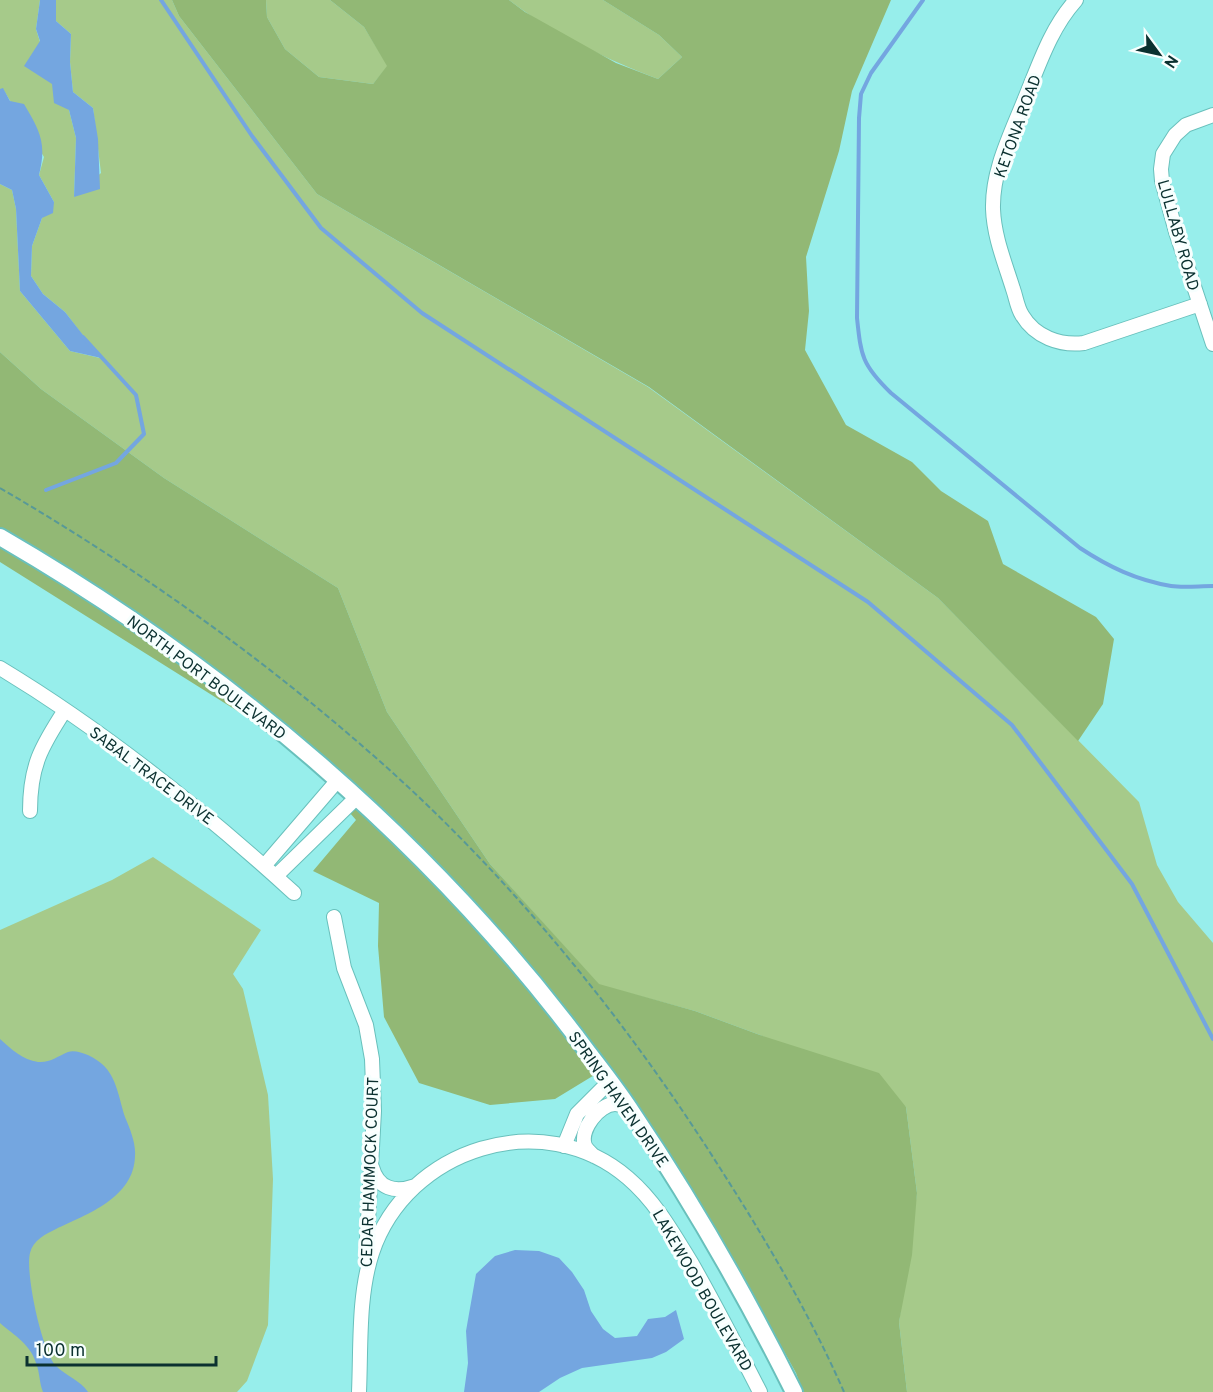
<svg xmlns="http://www.w3.org/2000/svg" width="1213" height="1392" viewBox="0 0 1213 1392" font-family="Overpass,sans-serif">
<style>
.green{fill:#a6ca8a}
.forest{fill:#92b875}
.water{fill:#74a6e0}
.lines{fill:none;stroke-linecap:round;stroke-linejoin:round}
.stream{stroke:#74a6e0;stroke-width:4}
.minor-casing{stroke:#69c0bc;stroke-width:16}
.tertiary-casing{stroke:#69c0bc;stroke-width:20}
.path{stroke:#589997;stroke-width:2;stroke-dasharray:6 3;stroke-linecap:butt}
.minor{stroke:#fff;stroke-width:14}
.tertiary{stroke:#fff;stroke-width:16}
.labels{text-anchor:middle;stroke-width:6;stroke-linejoin:round;paint-order:stroke}
.street-label{font-size:16px;fill:#0b3130;stroke:#f7fffe}
</style>
<rect width="100%" height="100%" fill="#97eeeb"/>
<path class="green" d="M0,0H40L36,29L53,84L69,110L76,138L74,197L101,173L93,108L73,92L70,62L71,34L56,21V0H172L179,16L317,194L648,387L938,598L1139,802L1157,865L1178,902L1213,943V1392H907L899,1322L917,1193L906,1107L760,1035L695,1011L599,985L490,864L387,712L338,588L164,478L41,389L0,352V184L12,190L16,209L20,291L70,351L100,358L65,312L43,294L31,276L32,246L42,218L54,202L39,175L44,157L3,89H0Z
M266,0H330L364,27L388,66L373,84L319,77L285,49L267,17Z
M509,0H603L659,35L682,57L658,79C608,60 551,33 509,0Z
M153,857L261,930L233,974L243,989L268,1095L273,1179L268,1325L247,1381L237,1392H0V930L112,880Z"/>
<path class="forest" d="M172,0H266L267,17L285,49L319,77L373,84L387,66L364,27L330,0H509L525,12L616,63L658,79L682,57L659,35L603,0H891L852,91L839,151L806,257L809,311L805,350L846,425L912,462L941,491L988,521L1003,564L1096,617L1114,639L1103,704L1078,741L938,598L649,387L317,194L179,16Z
M0,352L41,389L164,478L338,588L387,712L490,864L599,984L695,1011L760,1035L879,1073L906,1107L917,1193L912,1255L899,1322L907,1392H803L796,1373L736,1265L641,1113L642,1111L399,828L0,530Z
M0,545L117,617L274,734L0,562Z
M357,807L437,885L500,954L596,1074L555,1099L490,1105L419,1083L384,1017L378,946L379,903L313,871L356,820L350,813Z"/>
<path class="water" d="M40,0H56V21L71,34L70,62L73,92L93,108L98,139L100,189L74,197L76,138L69,110L54,103L52,84L24,66L40,41L36,29Z
M3,88L10,101L24,104C40,131 47,143 39,175L54,202L53,213L42,218L32,246L31,276L43,294L65,312L101,358L70,351L20,291L16,209L12,190L0,184V89Z
M0,1039C11,1049 23,1060 38,1062C50,1063 58,1056 68,1052C78,1049 94,1057 102,1064C117,1077 119,1099 125,1117C130,1129 136,1143 135,1156C134,1198 87,1214 56,1229C46,1234 33,1240 30,1253C25,1273 42,1352 56,1366C66,1376 80,1380 88,1392H43C39,1382 40,1373 36,1363C30,1344 15,1336 0,1323Z
M515,1250L539,1251L559,1258L572,1272L584,1290L591,1311L603,1329L615,1338L637,1336L648,1319L665,1317L676,1310L684,1339L666,1352L652,1358L582,1368L560,1378L539,1392H464L468,1363L466,1331L476,1274L495,1256Z"/>
<g class="lines">
<path class="stream" d="M161,0L252,136L321,228L422,313L868,602L1012,725L1132,884L1213,1039
M923,0L871,73L861,94L859,118L857,318C861,356 862,365 891,393L1080,548C1109,567 1136,580 1171,586C1184,588 1199,586 1213,586
M46,490L116,463L144,434L136,395L83,337"/>
<g class="minor-casing">
<path id="minor" d="M1076,0C1050,29 1039,65 1024,101C1010,136 992,171 993,209C994,237 1005,263 1013,289C1016,297 1017,307 1022,315C1035,337 1060,346 1084,343L1200,304
M1213,115L1186,125L1175,135L1163,154L1161,169L1162,181L1176,232L1213,344
M0,668C106,732 203,810 294,893
M30,811C30,766 41,747 65,710
M264,866L337,781
M276,876L356,798
M334,917L344,968L366,1025L372,1059L374,1111L366,1258
M564,1146L577,1114L610,1081
M594,1156C591,1153 587,1150 585,1146C579,1130 599,1104 615,1104C622,1104 627,1108 632,1112
M372,1167C378,1189 395,1193 415,1186
M359,1392C361,1347 358,1296 372,1253C407,1148 543,1105 628,1178C656,1202 673,1233 692,1264C716,1306 738,1349 760,1392"/>
</g>
<g class="tertiary-casing">
<path id="tertiary" d="M0,537C226,668 431,841 587,1051C603,1072 619,1092 633,1114C693,1203 746,1296 794,1392"/>
</g>
<path class="path" d="M0,488C137,568 265,659 384,765C516,883 631,1026 725,1176C769,1245 811,1317 844,1392"/>
<use href="#minor" class="minor"/>
<use href="#tertiary" class="tertiary"/>
</g>
<g class="labels">
<g class="street-label">
<text transform="translate(1017 126) rotate(-70)" y="6">KETONA ROAD</text>
<text transform="translate(1179 235) rotate(74)" y="6">LULLABY ROAD</text>
<text transform="translate(207 677) rotate(37)" y="6">NORTH PORT BOULEVARD</text>
<text transform="translate(152 775) rotate(37)" y="6">SABAL TRACE DRIVE</text>
<text transform="translate(619 1099) rotate(55)" y="6">SPRING HAVEN DRIVE</text>
<text transform="translate(369 1172) rotate(-88)" y="6">CEDAR HAMMOCK COURT</text>
<text transform="translate(703 1290) rotate(60)" y="6">LAKEWOOD BOULEVARD</text>
</g>
</g>
<g transform="translate(1159 54) rotate(123)" stroke="#f7fffe" stroke-width="4.5" paint-order="stroke">
<path d="M0-4.5L10 22L0 15L-10 22Z" fill="#0b3130"/>
<text y="-9" font-size="16" font-weight="bold" text-anchor="middle" fill="#0b3130">N</text>
</g>
<path d="M27 1356v9h189v-9" fill="none" stroke="#0b3130" stroke-width="3"/>
<text x="36" y="1356" font-size="18" fill="#0b3130" stroke="#f7fffe" stroke-width="4.5" paint-order="stroke">100 m</text>
</svg>
